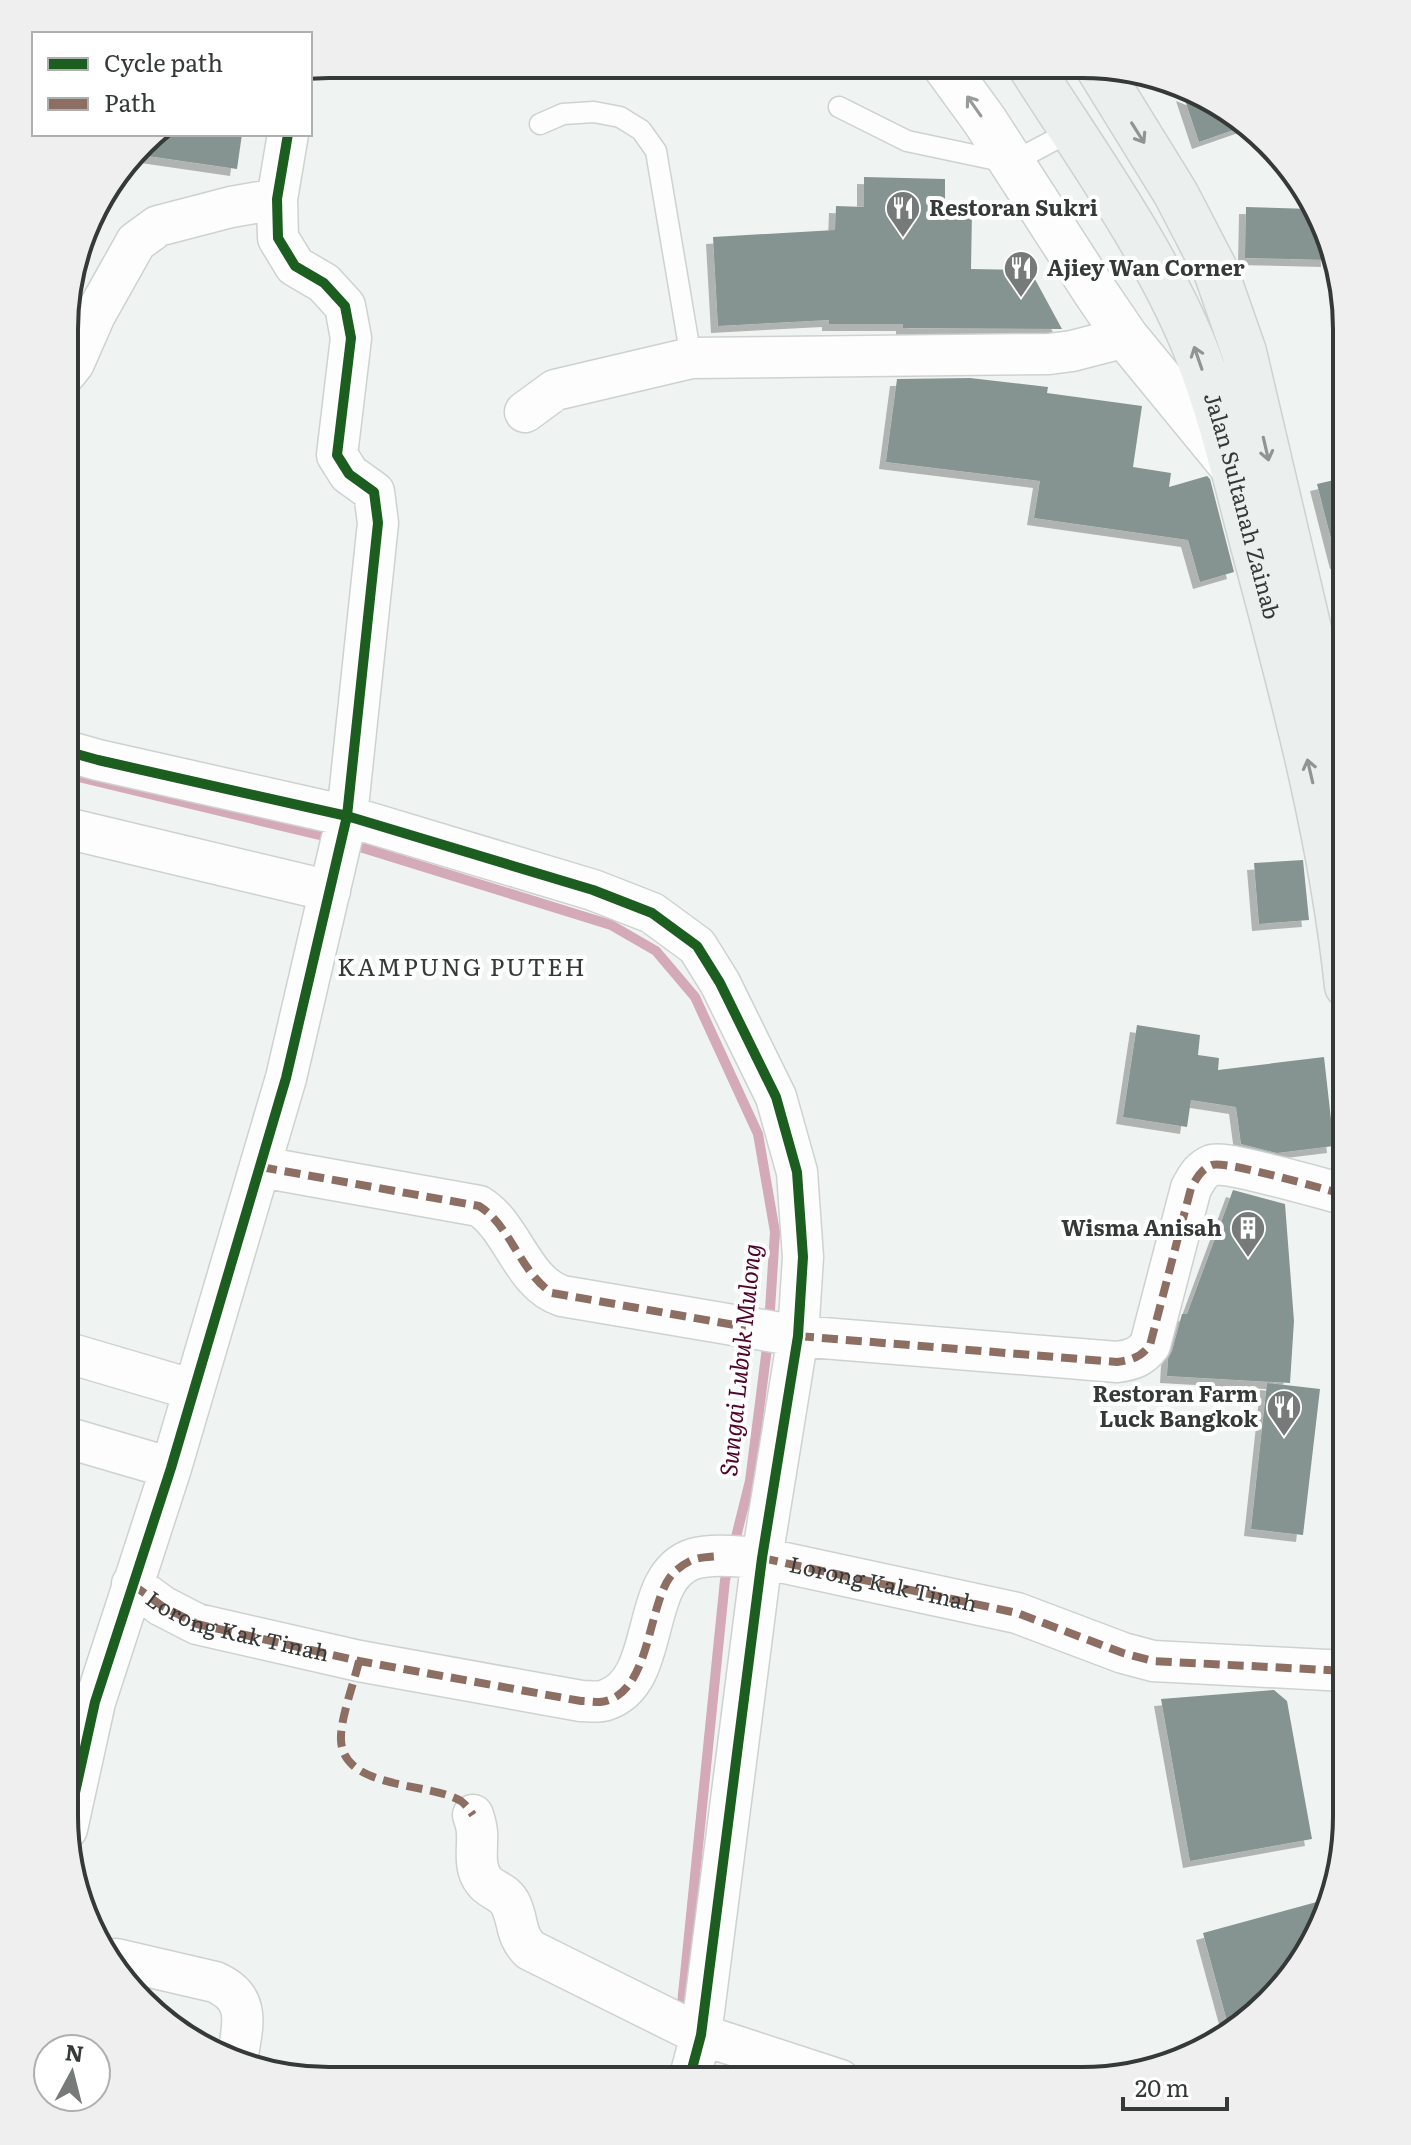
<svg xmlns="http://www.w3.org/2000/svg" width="1411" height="2145" viewBox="0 0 1411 2145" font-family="Literata,serif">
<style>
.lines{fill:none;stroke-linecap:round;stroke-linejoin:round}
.stream{stroke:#d4a9b8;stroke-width:10}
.building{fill:#869491;filter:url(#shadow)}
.service-casing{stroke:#cdd2d0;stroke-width:23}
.minor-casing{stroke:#cdd2d0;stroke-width:43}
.tertiary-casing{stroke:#cdd2d0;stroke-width:47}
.secondary-casing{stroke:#cdd2d0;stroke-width:47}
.service{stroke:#fdfdfd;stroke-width:20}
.minor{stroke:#fdfdfd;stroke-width:40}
.tertiary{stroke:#fdfdfd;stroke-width:44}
.secondary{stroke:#ebefee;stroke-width:44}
.quiet{stroke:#8d6e63;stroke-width:8;stroke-dasharray:16 8;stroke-linecap:butt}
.cycleway-casing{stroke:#fff;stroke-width:15}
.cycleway{stroke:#1b5e20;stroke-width:10}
.oneway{stroke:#999b9a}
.oneway2{stroke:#909493}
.labels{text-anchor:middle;stroke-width:8;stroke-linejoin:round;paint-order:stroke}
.poi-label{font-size:22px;font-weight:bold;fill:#353938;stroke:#fff;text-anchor:start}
.street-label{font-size:22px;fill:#353938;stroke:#fff}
.neighbourhood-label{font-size:24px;letter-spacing:2px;fill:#353938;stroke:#fff}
.water-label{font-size:24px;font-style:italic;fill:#50032b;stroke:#fff}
.rim{fill:none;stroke:#353938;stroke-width:4}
</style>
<defs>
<filter id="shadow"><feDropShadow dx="-7" dy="7" stdDeviation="0" flood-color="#0004"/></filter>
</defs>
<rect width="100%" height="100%" fill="#eff4f2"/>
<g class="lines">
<path class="stream" d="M66,774L332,838
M347,843L611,925L656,951L695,997L758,1134L775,1232L769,1325
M733,1549L750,1481L768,1340
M681,2014L725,1580L729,1565"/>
</g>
<path class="building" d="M1183,94L1243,118L1248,125L1199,142Z
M151,134H242L237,169L134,154Z
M864,177L945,179V210L972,211L971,269L1030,270L1062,329L903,328V324H829V320L718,326L713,237L835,230L836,206L864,207Z
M1246,207L1312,209L1327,227L1328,260L1245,258Z
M970,378L1048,387L1047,393L1142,406L1133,467L1171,473L1169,487L1207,476L1210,479L1234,572L1200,582L1188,540L1034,518L1040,481L886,462L897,379Z
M1347,477V561L1337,562L1317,484Z
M1303,860L1309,920L1259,924L1254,863Z
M1137,1025L1200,1035L1198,1055L1219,1058L1218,1070L1324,1057L1334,1146L1277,1153L1241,1144L1236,1107L1191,1100L1187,1127L1123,1117Z
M1233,1190L1285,1204L1294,1321L1290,1383L1167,1376L1168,1359L1172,1351L1182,1314H1187Z
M1267,1383L1320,1389L1303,1535L1251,1529Z
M1274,1690L1287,1701L1312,1839L1190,1861L1161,1699Z
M1324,1900L1302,1964L1256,2016L1230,2032L1203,1933Z"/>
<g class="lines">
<g class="service-casing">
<path id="service" d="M839,107L907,141L1011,163L1071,131
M540,124L563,114L594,112L620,117L641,130L656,151L691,358"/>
</g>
<g class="minor-casing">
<path id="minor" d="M66,373L74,363L95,315L136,242L158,226L231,207L277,199
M525,412L555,390L691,358L1049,354L1072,351L1126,337
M66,751L98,760L347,816L593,890L652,913L697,946L720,983L776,1097L797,1172L803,1257L798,1336L762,1558L701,2035L689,2080
M66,828L330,891
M261,1167L479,1206C513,1227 522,1283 562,1296L798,1336L1117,1362C1132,1360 1141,1357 1150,1345L1191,1188C1197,1178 1200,1170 1212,1165C1225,1160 1326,1190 1347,1195
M65,1352L194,1390
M65,1437L171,1468
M132,1584L162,1606L197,1624L359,1661L581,1701C589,1701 598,1703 606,1700C663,1681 638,1577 693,1559C714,1553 740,1557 762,1558L1017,1613L1123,1653L1153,1661L1346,1671
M473,1815C475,1821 477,1827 477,1833C478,1849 473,1867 484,1881C491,1891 505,1891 511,1905C519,1923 515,1935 530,1950L699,2034L840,2080
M67,1829L95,1702L171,1468L286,1078L347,816L378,523L374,492L349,474L337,455L351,338L345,306L324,283L295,266L278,238L277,199L288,134
M116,1959L215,1982C251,1998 243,2023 238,2055"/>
</g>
<g class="tertiary-casing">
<path id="tertiary" d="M945,66L985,121L1094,290L1126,337L1231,465"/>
</g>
<g class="secondary-casing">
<g id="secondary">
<path id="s1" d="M1030,66C1086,154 1153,247 1193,343C1222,414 1238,491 1258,564C1295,703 1332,843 1347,986"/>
<path d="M1097,66L1176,194L1215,269L1244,352L1347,791"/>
</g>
</g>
<use href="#service" class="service"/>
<use href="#minor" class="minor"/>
<use href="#tertiary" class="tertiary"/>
<use href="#secondary" class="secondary"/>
<g class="quiet">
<path d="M261,1167L479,1206C511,1226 520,1272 552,1293L746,1327"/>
<path d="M798,1336L1117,1362C1132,1360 1141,1357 1150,1345L1191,1188C1197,1178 1200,1170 1212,1165C1225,1160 1326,1190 1347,1195"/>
<path id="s2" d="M762,1558L1017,1613L1123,1653L1153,1661L1346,1671"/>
<path id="s3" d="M132,1584L162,1606L197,1624L359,1661L581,1701C587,1701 594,1702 600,1702C650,1697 647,1609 670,1577C674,1571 684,1564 690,1561C698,1557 711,1557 720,1556"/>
<path d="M359,1661C354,1683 340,1719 341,1740C343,1790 430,1782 461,1801C466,1805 469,1809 473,1815"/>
</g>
<g class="cycleway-casing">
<path id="cycleway" d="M66,751L98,760L347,816L593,890L652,913L697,946L720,983L776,1097L797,1172L803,1257L798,1336L762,1558L701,2035L689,2080
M67,1829L95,1702L171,1468L286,1078L347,816L378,523L374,492L349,474L337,455L351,338L345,306L324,283L295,266L278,238L277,199L288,134"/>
</g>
<use href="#cycleway" class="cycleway"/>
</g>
<defs><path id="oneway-shaft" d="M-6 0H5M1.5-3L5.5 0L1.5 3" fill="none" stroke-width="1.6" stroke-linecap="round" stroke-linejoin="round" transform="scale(2)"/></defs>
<use class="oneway" href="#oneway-shaft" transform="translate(974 106) rotate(-125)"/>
<g class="oneway2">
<use href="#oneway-shaft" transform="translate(1138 133) rotate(58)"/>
<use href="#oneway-shaft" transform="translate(1198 358) rotate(-109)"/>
<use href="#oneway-shaft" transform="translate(1266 449) rotate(77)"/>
<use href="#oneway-shaft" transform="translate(1310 771) rotate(-103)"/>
</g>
<defs>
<g id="restaurant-pin" transform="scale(1.8)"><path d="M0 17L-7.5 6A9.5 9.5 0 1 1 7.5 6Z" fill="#767a79" stroke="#fff"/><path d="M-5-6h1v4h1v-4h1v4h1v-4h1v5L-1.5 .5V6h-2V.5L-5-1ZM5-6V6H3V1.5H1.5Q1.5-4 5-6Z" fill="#fff"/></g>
<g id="building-pin" transform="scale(1.8)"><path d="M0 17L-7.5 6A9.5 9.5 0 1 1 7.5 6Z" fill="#767a79" stroke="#fff"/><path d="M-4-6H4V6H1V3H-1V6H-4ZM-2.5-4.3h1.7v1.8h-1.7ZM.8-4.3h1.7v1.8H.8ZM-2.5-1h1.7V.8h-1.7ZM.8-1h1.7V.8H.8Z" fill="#fff"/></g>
</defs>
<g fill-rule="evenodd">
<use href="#restaurant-pin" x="903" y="208"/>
<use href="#restaurant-pin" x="1021" y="268"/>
<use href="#building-pin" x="1248" y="1228"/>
<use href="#restaurant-pin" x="1284" y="1407"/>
</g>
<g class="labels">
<g class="poi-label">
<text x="929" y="216">Restoran Sukri</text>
<text x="1047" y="276">Ajiey Wan Corner</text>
<text x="1222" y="1236" text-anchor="end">Wisma Anisah</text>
<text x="1258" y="1402" text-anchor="end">Restoran Farm<tspan x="1258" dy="25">Luck Bangkok</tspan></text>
</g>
<g class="street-label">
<text dy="8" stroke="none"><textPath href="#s1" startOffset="492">Jalan Sultanah Zainab</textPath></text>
<text dy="8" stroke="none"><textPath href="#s2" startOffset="124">Lorong Kak Tinah</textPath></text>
<text dy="8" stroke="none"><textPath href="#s3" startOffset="116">Lorong Kak Tinah</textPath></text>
</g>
<g class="neighbourhood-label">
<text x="462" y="976">KAMPUNG PUTEH</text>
</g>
<g class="water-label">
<text transform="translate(741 1360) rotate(-84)" y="8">Sungai Lubuk Mulong</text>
</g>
</g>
<path d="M0 0H1411V2145H0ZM329 78H1082A251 251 0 0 1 1333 329V1816A251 251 0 0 1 1082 2067H329A251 251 0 0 1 78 1816V329A251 251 0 0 1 329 78Z" fill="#efefef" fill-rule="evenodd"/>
<path class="rim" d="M329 78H1082A251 251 0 0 1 1333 329V1816A251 251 0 0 1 1082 2067H329A251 251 0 0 1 78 1816V329A251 251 0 0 1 329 78Z"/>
<rect x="32" y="32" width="280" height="104" fill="#ffffff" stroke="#aeb0af" stroke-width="2"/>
<rect x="48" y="58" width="40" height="12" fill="#1b5e20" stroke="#aeb0af" stroke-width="2"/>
<text x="104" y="72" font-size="24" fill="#353938">Cycle path</text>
<rect x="48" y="98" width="40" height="12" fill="#8d6e63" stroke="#aeb0af" stroke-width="2"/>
<text x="104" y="112" font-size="24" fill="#353938">Path</text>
<g transform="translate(72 2073) rotate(7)"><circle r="38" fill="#ffffff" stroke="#aeb0af" stroke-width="2"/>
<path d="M0-6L14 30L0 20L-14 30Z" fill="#767a79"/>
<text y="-12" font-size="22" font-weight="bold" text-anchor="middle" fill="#353938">N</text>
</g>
<path d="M1123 2097v12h104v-12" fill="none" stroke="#353938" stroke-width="4"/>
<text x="1135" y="2097" font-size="24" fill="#353938" stroke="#ffffff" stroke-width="6" paint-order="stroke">20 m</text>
</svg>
